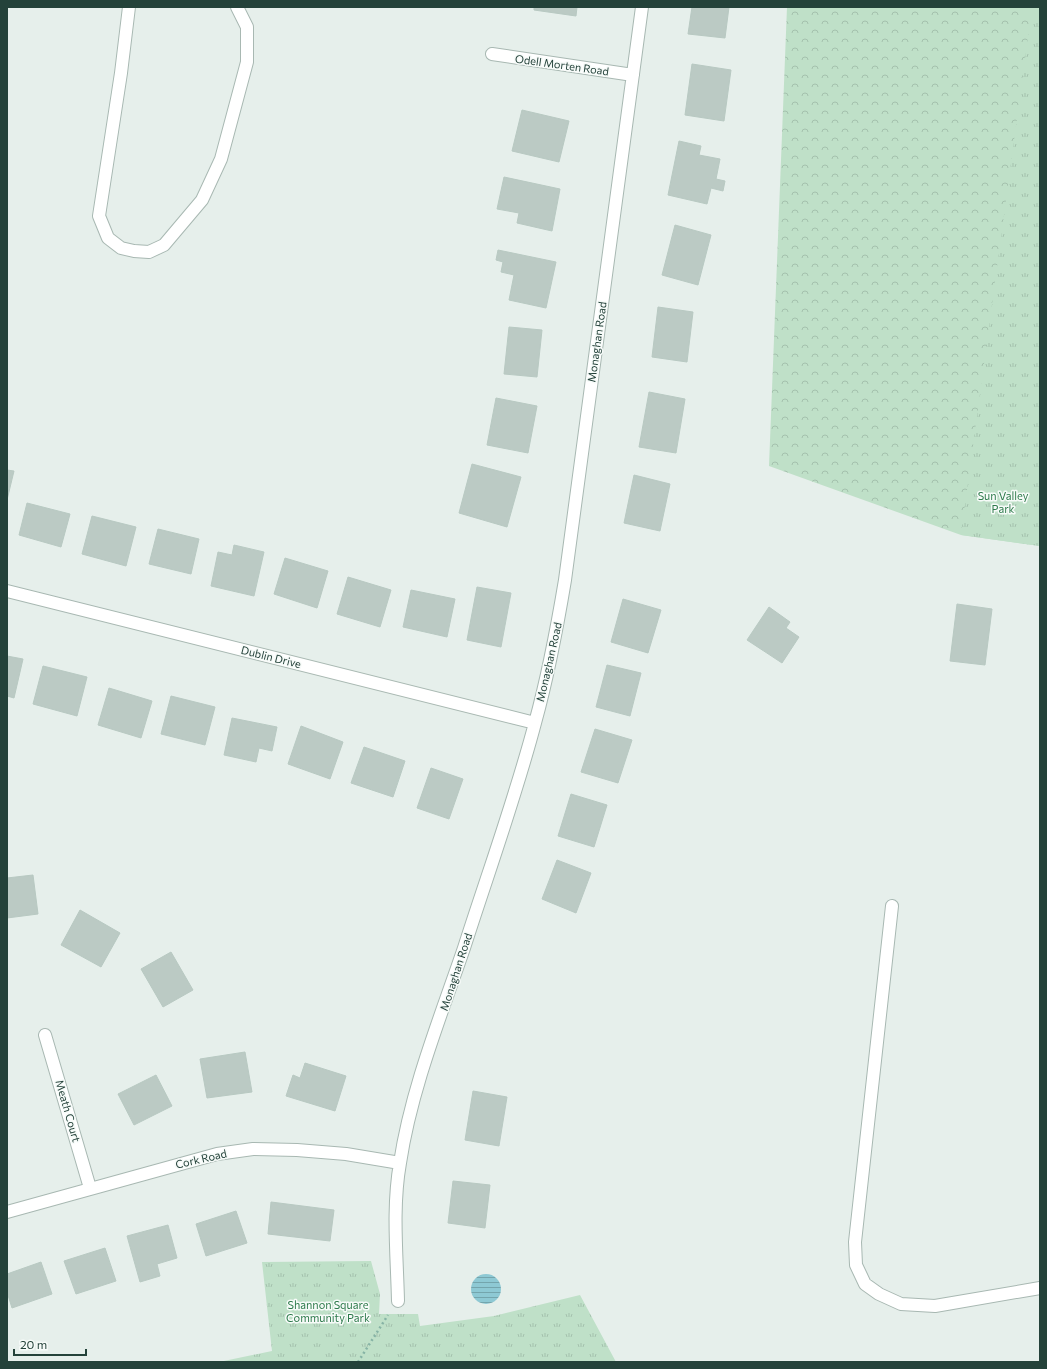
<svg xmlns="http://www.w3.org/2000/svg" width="1047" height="1369" viewBox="0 0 1047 1369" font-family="Commissioner,sans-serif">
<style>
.forest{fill:url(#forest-crowns)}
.park{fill:url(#park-tufts)}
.water{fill:url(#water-rules)}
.building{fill:#bbcac4;stroke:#b8c9c2}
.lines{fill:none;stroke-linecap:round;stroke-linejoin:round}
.service-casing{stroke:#a8b8b2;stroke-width:14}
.minor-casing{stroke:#a8b8b2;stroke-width:14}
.path{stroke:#86b3a5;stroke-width:2.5;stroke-dasharray:2 3;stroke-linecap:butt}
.service{stroke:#fff;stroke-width:12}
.minor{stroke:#fff;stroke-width:12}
.labels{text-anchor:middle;stroke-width:3;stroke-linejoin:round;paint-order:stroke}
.street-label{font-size:11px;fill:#24423a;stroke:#f7fbf9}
.park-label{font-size:11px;fill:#2d7a4b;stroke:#f7fbf9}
</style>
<defs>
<pattern id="forest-crowns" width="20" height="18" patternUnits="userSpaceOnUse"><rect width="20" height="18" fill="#bfe0c8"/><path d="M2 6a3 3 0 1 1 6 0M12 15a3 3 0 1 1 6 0" fill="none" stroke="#a4c1ad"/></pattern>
<pattern id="park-tufts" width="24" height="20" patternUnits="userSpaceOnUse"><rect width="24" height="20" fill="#bfe0c8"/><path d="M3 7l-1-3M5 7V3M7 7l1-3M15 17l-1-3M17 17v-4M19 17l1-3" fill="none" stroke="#a4c1ad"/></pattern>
<pattern id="water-rules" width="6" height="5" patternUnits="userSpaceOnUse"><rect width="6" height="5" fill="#8ec9d4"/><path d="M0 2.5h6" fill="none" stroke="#74a5ad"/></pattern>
</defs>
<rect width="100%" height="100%" fill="#e6efeb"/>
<path class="forest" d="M787,7H1040V546L961,535L769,466Z"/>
<path class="park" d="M1032,7H1040V546L961,535Z
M371,1261L380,1294L379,1314H418L420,1326L494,1316L580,1295L616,1362H219L272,1351L262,1262Z"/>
<path class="water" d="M471 1289a15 15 0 1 1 30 0a15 15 0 1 1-30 0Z"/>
<path class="building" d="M534,7H577L576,16L534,10Z
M692,7H729L725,38L688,34Z
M692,64L731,70L724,121L685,115Z
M522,110L569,121L559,162L512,151Z
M679,141L701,146L699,155L720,159L716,179L725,181L723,191L711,188L707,204L668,195Z
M504,177L560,189L552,231L517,223L519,213L497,209Z
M675,225L711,235L698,285L662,275Z
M498,250L556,262L546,308L509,300L514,275L501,272L503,262L496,260Z
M658,307L693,312L687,362L652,357Z
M509,327L542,330L537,377L504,374Z
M649,392L685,399L676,453L639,447Z
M496,398L537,406L528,453L487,445Z
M472,464L521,477L507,527L459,513Z
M7,470L14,471L7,500Z
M634,475L670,484L660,531L624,523Z
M27,503L70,514L61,547L19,535Z
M92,516L136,527L126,566L82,554Z
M158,529L199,539L191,574L149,564Z
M234,545L264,552L254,596L211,586L218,552L232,555Z
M285,558L328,571L317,608L274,594Z
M348,577L391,590L380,627L337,614Z
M477,587L511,593L501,647L467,640Z
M411,590L455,599L447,637L403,627Z
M623,599L661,610L648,653L611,642Z
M957,604L992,609L985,665L950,661Z
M769,607L790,622L786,628L799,637L782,663L747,640Z
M7,656L23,659L14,698L7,696Z
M607,665L641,673L630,716L596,707Z
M43,666L87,677L77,716L33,704Z
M109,688L152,701L141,738L98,725Z
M171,696L215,707L205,745L161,734Z
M232,718L277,727L272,751L259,748L256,762L224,755Z
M301,726L343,742L330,779L288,764Z
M595,729L632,740L618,783L581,772Z
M364,747L405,761L393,797L351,783Z
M431,768L463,779L449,819L417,808Z
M571,794L607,805L594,847L558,836Z
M557,860L591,873L576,913L542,899Z
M33,875L38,914L7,918V878Z
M80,910L120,933L101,967L61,945Z
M171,952L193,990L163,1007L141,969Z
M245,1052L252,1092L207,1098L200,1059Z
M305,1063L346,1076L335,1111L286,1096L293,1075L300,1078Z
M156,1075L172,1106L134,1125L118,1094Z
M473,1091L507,1097L499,1146L465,1140Z
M453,1181L490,1185L485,1228L448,1223Z
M271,1202L334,1210L330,1241L268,1234Z
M236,1211L247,1243L206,1256L196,1224Z
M168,1225L177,1258L157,1264L160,1276L140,1282L127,1236Z
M105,1248L116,1281L76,1294L64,1261Z
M41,1262L52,1294L12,1308L7,1292V1274Z"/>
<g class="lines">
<g class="service-casing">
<path id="service" d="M129,7L121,73L99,216L108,238L121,248L134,251L149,252L164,245L202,200L221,159L247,62V27L237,7
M892,906L855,1242L856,1265L865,1284L879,1294L901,1304L935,1306L1040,1288"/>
</g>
<g class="minor-casing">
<path id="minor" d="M492,54L633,75
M7,591L535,723
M45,1035L90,1188
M7,1212L217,1154L253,1149L297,1150L346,1154L400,1163
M398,1301C397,1256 392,1208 400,1163C411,1090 440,1018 464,948C488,873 515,799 535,723C548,676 557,628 565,580L642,7"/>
</g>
<path class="path" d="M358,1362L388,1315"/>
<use href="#service" class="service"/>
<use href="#minor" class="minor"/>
</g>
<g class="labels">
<g class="street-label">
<text transform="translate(562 65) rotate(8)" y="4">Odell Morten Road</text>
<text transform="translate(597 342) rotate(-82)" y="4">Monaghan Road</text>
<text transform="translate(271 657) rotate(14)" y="4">Dublin Drive</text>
<text transform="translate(549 662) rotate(-77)" y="4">Monaghan Road</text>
<text transform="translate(456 972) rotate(-72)" y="4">Monaghan Road</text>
<text transform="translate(68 1111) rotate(74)" y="4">Meath Court</text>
<text transform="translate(201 1159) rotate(-13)" y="4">Cork Road</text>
</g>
<g class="park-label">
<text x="1003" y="500">Sun Valley<tspan x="1003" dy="13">Park</tspan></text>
<text x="328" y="1309">Shannon Square<tspan x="328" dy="13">Community Park</tspan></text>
</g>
</g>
<rect width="1047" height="1369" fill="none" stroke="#24423a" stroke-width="16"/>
<path d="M14 1349v6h72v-6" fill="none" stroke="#24423a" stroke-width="2"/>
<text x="20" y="1349" font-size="12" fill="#24423a" stroke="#f7fbf9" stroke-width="3" paint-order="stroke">20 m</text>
</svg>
